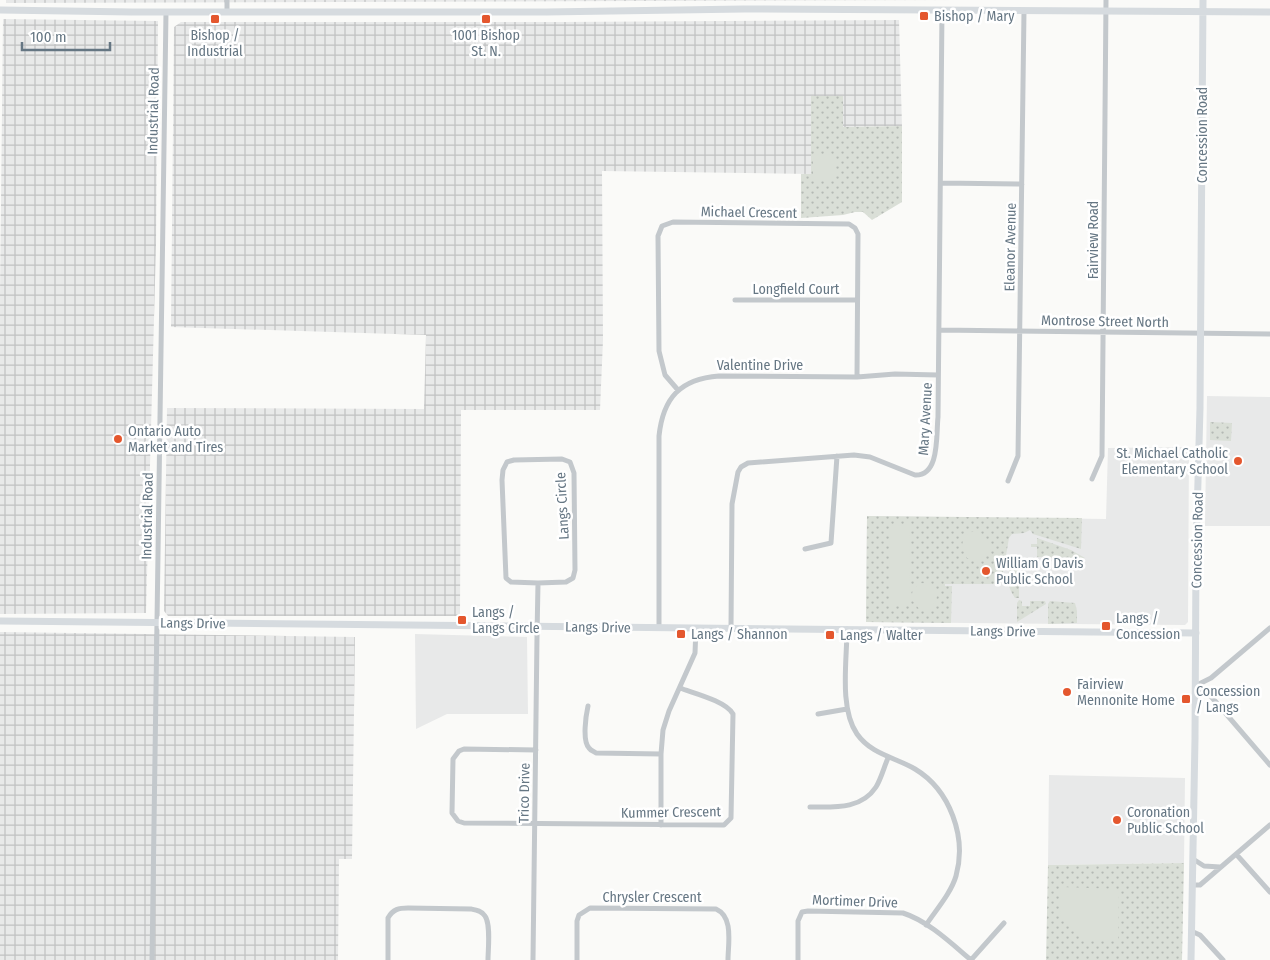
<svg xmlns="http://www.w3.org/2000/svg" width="1270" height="960" viewBox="0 0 1270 960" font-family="'Fira Sans Condensed',sans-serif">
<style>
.built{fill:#e8e9e9}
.industrial{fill:url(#industrial-grid)}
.grass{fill:url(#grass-dots)}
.garden{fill:#dadfd7}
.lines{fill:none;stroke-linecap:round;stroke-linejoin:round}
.street{stroke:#c3c8cc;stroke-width:5}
.secondary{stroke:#d6dbdf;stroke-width:7}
.poi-dot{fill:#e4572e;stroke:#fff;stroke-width:2}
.labels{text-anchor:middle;stroke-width:5;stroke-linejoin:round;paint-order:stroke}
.poi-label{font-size:14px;fill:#657683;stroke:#fff;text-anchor:start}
.street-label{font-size:14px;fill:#657683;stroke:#fff}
</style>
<defs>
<pattern id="industrial-grid" width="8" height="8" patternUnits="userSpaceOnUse" patternTransform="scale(1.25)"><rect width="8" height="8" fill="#e8e9e9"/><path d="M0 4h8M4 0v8" fill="none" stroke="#c0c1c2"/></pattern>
<pattern id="grass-dots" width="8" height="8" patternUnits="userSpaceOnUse" patternTransform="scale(1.25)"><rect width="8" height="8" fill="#dadfd7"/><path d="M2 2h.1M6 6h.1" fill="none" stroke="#b4b9b4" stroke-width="1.8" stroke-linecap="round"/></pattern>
</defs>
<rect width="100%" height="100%" fill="#fafaf8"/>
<path class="built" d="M1207,396L1270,397V526H1205Z
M1189,447L1188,622L1185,625L866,622L867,516L1106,519L1108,448Z
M415,634L527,637L528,714H447L416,729Z
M1049,775L1185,778L1184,863L1048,865Z"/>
<path class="industrial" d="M6,0H959L6,3Z
M3,19L158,21L156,245L146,613L0,614V295Z
M899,20L902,126L843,127L811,174L602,171L603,340L600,410H461L460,616H168L164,611L167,408L424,409L426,335L171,327L174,27L181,22H564Z
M0,632L355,637L352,859H339L338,960H0Z"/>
<path class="grass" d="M811,96H843V127L902,126V202L872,220L863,212H855L843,215L801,218V174H811Z
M1210,422L1232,423L1231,441L1210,440Z
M867,516L1082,518L1081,549L1033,534L1030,530L1024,533L1012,534L1009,538L1001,584H945V586H952L951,623L866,622Z
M1037,538L1071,550L1085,558L1037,557V547H1031V544H1037Z
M1011,565L1019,566V598H1015C1007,586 1006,578 1011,565Z
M1019,600L1022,601V606H1030V601H1045L1046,604L1017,622V603Z
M1050,601L1075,603L1077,611V623L1048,624V604Z
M1184,863L1182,960H1046L1048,865Z"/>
<path class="garden" d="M834,154V181H813V155Z
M890,525L910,526L909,604H889Z
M978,530L991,544V549L977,562L967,558L962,548C962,538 967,532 978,530Z
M921,583L931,584C942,593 936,600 930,611H921L911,599L913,589Z
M1061,887L1119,889L1118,940L1085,939L1060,918Z"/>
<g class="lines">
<path class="street" d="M227,12V0
M941,183L1022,184
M735,300H857
M939,330L1270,334
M678,390L665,375L659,351L658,236L662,226L673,222L849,224L855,228L858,234L857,377
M1092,479L1102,456L1106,0
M1008,481L1018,456L1024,11
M805,549L831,543L837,456
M659,628V436C663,398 680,379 719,376L857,377L895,374L938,375
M731,628L732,504L738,472L741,467L748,463L854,455L870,457L915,475C940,476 936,435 938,417L942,10
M847,629C847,660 839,708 857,734C872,755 895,757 915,769C950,790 967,837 956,876C951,893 936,910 926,925
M1195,686L1209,694L1270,765
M1195,686L1211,678L1270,628
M588,706C586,715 582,741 589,748C591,751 594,751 596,753L661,754
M818,714L847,709
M536,750L464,749L459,751L453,759L452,813L458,821L464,823L724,825L731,818L733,714C726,701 693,693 680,688
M810,807C833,807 861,810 876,787C881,779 884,767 888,758
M661,825V754L663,730L669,711L695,653L696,628
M1236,854L1270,892
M1193,859L1204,866L1220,867
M1192,885H1200L1270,825
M1191,931L1200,935L1223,960
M152,960L166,12
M388,960V918C393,909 399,908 408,908L471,909C476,910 482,911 485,916C491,924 488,950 488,960
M533,960L537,636L538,583L511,582L506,578L502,480L503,470L507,462L514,460L562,459L570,462L574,473L575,570L573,578L566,582L538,583
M577,960V921L579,915L590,908L716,909C734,917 728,944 728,960
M798,960V921L802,912L808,911L903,913C928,921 951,943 971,960
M971,960L1004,923"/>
<path class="secondary" d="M0,10L132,12H546L744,9L1270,12
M0,621L1196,633
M1191,960L1195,738L1196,554L1200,408L1203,0"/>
</g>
<g class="poi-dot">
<rect x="919" y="11" width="10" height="10" rx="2.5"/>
<rect x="210" y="14" width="10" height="10" rx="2.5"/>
<rect x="481" y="14" width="10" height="10" rx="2.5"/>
<circle cx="118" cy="439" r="5"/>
<circle cx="1238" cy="461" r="5"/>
<circle cx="986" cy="571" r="5"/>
<rect x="457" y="615" width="10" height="10" rx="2.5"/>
<rect x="1101" y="621" width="10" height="10" rx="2.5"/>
<rect x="676" y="629" width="10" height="10" rx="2.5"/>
<rect x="825" y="630" width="10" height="10" rx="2.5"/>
<circle cx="1067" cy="692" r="5"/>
<rect x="1181" y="694" width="10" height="10" rx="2.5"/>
<circle cx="1117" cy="820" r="5"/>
</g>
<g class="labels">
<g class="poi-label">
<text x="934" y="21">Bishop / Mary</text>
<text x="215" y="40" text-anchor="middle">Bishop /<tspan x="215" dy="16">Industrial</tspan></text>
<text x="486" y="40" text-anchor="middle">1001 Bishop<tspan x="486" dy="16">St. N.</tspan></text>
<text x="128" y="436">Ontario Auto<tspan x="128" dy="16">Market and Tires</tspan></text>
<text x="1228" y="458" text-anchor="end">St. Michael Catholic<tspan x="1228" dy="16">Elementary School</tspan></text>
<text x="996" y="568">William G Davis<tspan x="996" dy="16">Public School</tspan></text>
<text x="472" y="617">Langs /<tspan x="472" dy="16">Langs Circle</tspan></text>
<text x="1116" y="623">Langs /<tspan x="1116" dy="16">Concession</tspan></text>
<text x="691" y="639">Langs / Shannon</text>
<text x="840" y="640">Langs / Walter</text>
<text x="1077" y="689">Fairview<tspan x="1077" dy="16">Mennonite Home</tspan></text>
<text x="1196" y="696">Concession<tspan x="1196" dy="16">/ Langs</tspan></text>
<text x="1127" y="817">Coronation<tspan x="1127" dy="16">Public School</tspan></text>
</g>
<g class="street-label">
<text transform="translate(153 111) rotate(-89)" y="5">Industrial Road</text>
<text transform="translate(1202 135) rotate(-90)" y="5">Concession Road</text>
<text transform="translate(749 212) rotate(1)" y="5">Michael Crescent</text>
<text transform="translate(1093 240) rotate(-90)" y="5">Fairview Road</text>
<text transform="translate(1010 247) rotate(-89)" y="5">Eleanor Avenue</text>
<text x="796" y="294">Longfield Court</text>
<text transform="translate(1105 321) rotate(1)" y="5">Montrose Street North</text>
<text x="760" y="370">Valentine Drive</text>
<text transform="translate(925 419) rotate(-87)" y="5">Mary Avenue</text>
<text transform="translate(562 506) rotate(-93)" y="5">Langs Circle</text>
<text transform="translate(147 516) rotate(-89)" y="5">Industrial Road</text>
<text transform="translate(1197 540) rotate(-89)" y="5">Concession Road</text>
<text transform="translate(193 623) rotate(1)" y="5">Langs Drive</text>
<text transform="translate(598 627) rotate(1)" y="5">Langs Drive</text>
<text transform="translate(1003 631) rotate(1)" y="5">Langs Drive</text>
<text transform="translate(524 793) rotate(-89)" y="5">Trico Drive</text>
<text transform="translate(671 812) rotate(-1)" y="5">Kummer Crescent</text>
<text x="652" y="902">Chrysler Crescent</text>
<text transform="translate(855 901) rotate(2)" y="5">Mortimer Drive</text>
</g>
</g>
<path d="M22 42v8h88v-8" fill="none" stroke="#657683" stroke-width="2.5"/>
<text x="30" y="42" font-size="15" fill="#657683" stroke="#ffffff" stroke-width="4" paint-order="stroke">100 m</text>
</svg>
